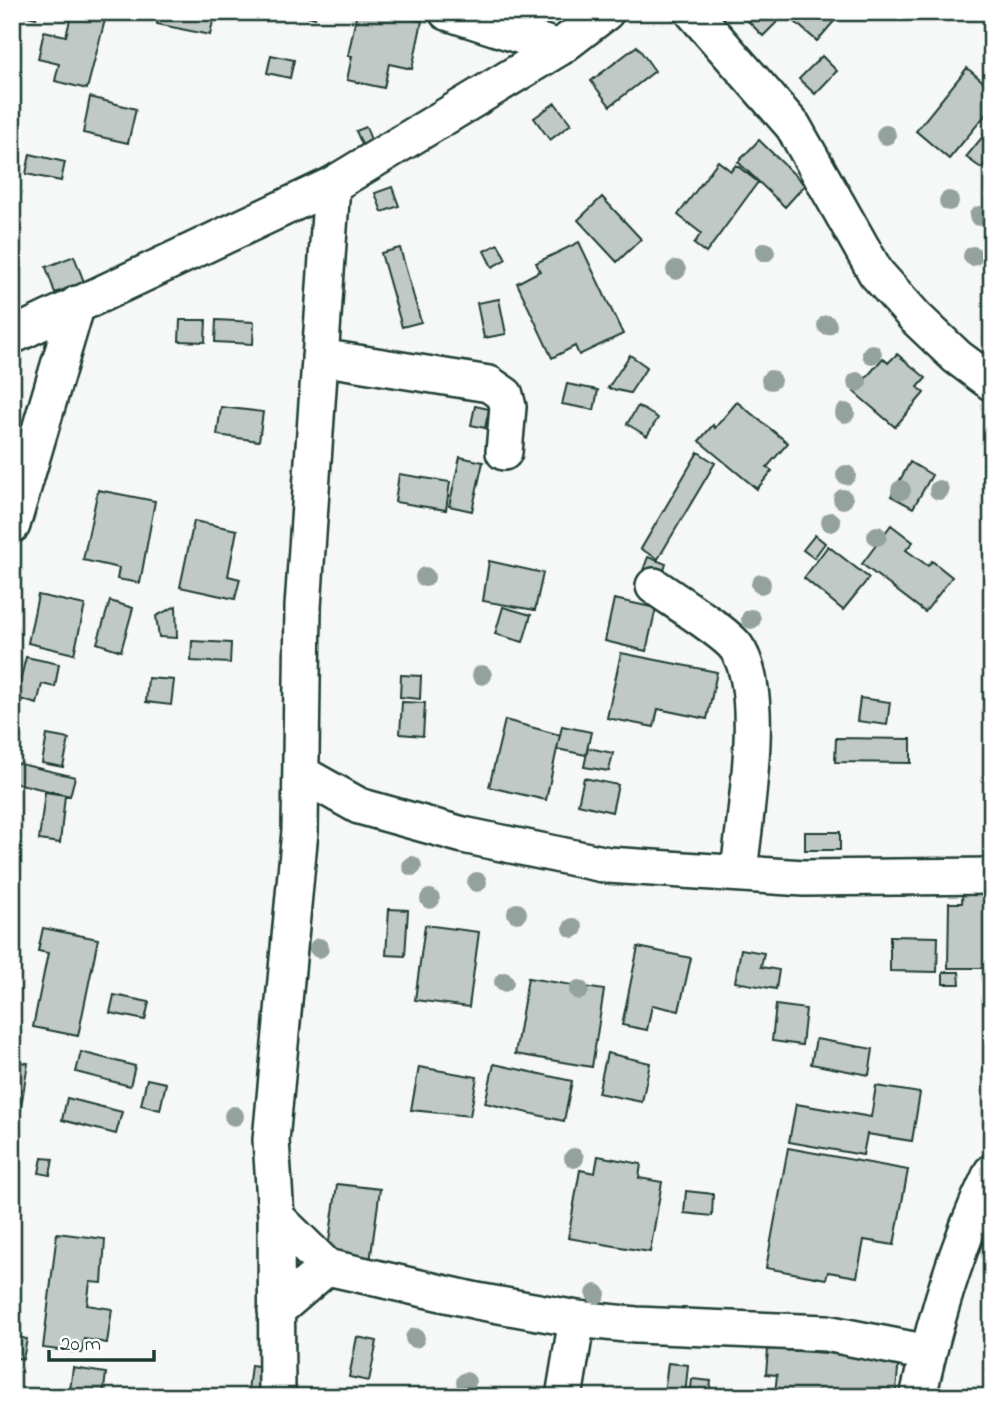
<svg xmlns="http://www.w3.org/2000/svg" width="1004" height="1409" viewBox="0 0 1004 1409" font-family="'Indie Flower',sans-serif">
<style>
.building{fill:#c0c9c6;stroke:#1f3d34;stroke-width:2}
.lines{fill:none;stroke-linecap:round;stroke-linejoin:round}
.minor-casing{stroke:#1f3d34;stroke-width:40}
.minor{stroke:#fff;stroke-width:35}
.tree{fill:#94a29e}
</style>
<rect width="100%" height="100%" fill="#f6f7f7"/>
<filter id="ink" filterUnits="userSpaceOnUse"><feTurbulence type="fractalNoise" baseFrequency=".0143" numOctaves="2"/><feDisplacementMap in="SourceGraphic" scale="14" xChannelSelector="R" yChannelSelector="G"/><feConvolveMatrix kernelMatrix="1 2 1 2 8 2 1 2 1" color-interpolation-filters="sRGB"/></filter>
<g filter="url(#ink)">
<path class="building" d="M12,12H37L36,18Z
M72,12H107L87,89L55,81L59,64L38,59L44,31L66,36Z
M159,12H215L210,35L157,24Z
M293,12H316L315,18Z
M357,12H378L422,21L412,69L389,64L384,88L347,80L352,56H348Z
M739,12H787L763,36Z
M801,12H842L817,41L794,21Z
M637,46L655,71L610,106L591,81Z
M271,55L294,60L290,78L267,73Z
M822,56L837,71L815,94L799,79Z
M967,68L992,89V107L949,159L916,131Z
M12,69L20,71L12,102Z
M90,97L136,109L128,143L83,133Z
M555,103L571,124L550,140L534,118Z
M992,125V170L985,164L981,168L966,157Z
M366,127L373,145L364,149L356,131Z
M759,140L805,185L785,207L738,162Z
M30,154L65,162L61,181L26,174Z
M718,161L731,171L736,165L758,182L706,253L694,244L701,233L678,215Z
M392,187L399,206L382,212L375,193Z
M602,197L641,239L617,262L578,220Z
M579,242L623,334L579,355L575,346L552,358L517,283L540,271L536,263Z
M498,244L506,259L492,267L484,251Z
M400,248L421,322L402,327L381,253Z
M74,256L84,282L55,293L46,267Z
M499,299L506,334L484,338L477,303Z
M180,320H206L205,342L179,341Z
M216,320L254,322L253,344L215,342Z
M897,354L926,378L918,387L924,393L895,427L854,392L883,358L888,363Z
M630,355L647,367L630,393L608,388Z
M567,384L598,390L594,410L562,404Z
M737,402L788,443L767,467L772,471L757,489L699,441L713,425L715,428Z
M475,406L489,409L485,428L471,425Z
M638,406L658,418L647,436L627,424Z
M221,407L263,412L259,441L217,435Z
M698,452L715,463L658,559L641,549Z
M460,457L483,462L472,511L449,506Z
M910,462L932,475L913,508L891,496Z
M399,474L450,482L446,510L395,502Z
M98,490L155,501L140,583L117,579L119,568L83,560Z
M194,521L237,530L228,576L240,579L235,599L180,587Z
M891,525L913,542L906,550L928,566L932,561L952,577L925,612L862,564Z
M815,535L825,543L814,558L803,550Z
M828,546L869,578L843,610L804,578Z
M648,557L666,564L661,579L642,573Z
M489,561L543,573L535,610L483,601Z
M38,595L85,605L74,654L28,643Z
M614,599L656,608L646,651L605,641Z
M110,601L133,608L121,651L97,643Z
M176,606L177,638L159,637L156,616Z
M503,607L531,615L523,642L495,634Z
M192,641L231,643L230,663L191,661Z
M621,653L717,672L707,719L658,709L654,727L607,718Z
M26,657L59,664L55,687L42,684L37,704L16,698Z
M401,675L421,676L420,699L400,697Z
M148,678L174,680L171,705L146,702Z
M860,698L890,702L887,725L857,721Z
M402,702L425,703L423,736L400,734Z
M505,720L560,735L546,800L489,787Z
M562,726L591,732L586,755L557,749Z
M47,735L69,739L63,767L42,763Z
M836,738L911,739V763L835,762Z
M588,748L613,753L609,771L584,767Z
M12,762L75,777L70,796L12,782Z
M584,778L618,785L612,812L578,804Z
M45,792L65,795L60,843L39,840Z
M805,832H840V850H805Z
M963,880L992,881V968H948L949,903H962Z
M389,909L408,910L405,956L386,955Z
M425,925L479,932L469,1007L415,1000Z
M43,928L98,939L78,1036L33,1027L48,953L38,951Z
M890,936L938,937L937,972L890,971Z
M638,947L691,958L679,1011L652,1005L647,1030L622,1025Z
M741,949L764,953L761,967L779,970L776,989L735,982Z
M943,972H959L960,984H943Z
M528,978L604,990L592,1067L515,1054Z
M114,995L149,1002L145,1020L110,1013Z
M776,1005L806,1009L802,1045L772,1041Z
M816,1039L873,1049L869,1075L811,1064Z
M81,1052L135,1066L130,1086L76,1072Z
M607,1053L650,1063L642,1102L598,1093Z
M12,1061L28,1063L17,1132L12,1131Z
M494,1064L572,1081L564,1121L485,1103Z
M419,1067L477,1077L470,1116L411,1110Z
M147,1079L166,1083L160,1110L141,1105Z
M876,1086L920,1093L912,1141L867,1134L863,1155L789,1142L796,1104L871,1117Z
M67,1098L122,1112L116,1134L62,1120Z
M788,1148L908,1170L894,1245L864,1240L857,1277L828,1272L826,1279L766,1268Z
M598,1156L641,1164L639,1178L662,1182L650,1252L568,1238L580,1170L595,1173Z
M42,1158L53,1159L50,1175L39,1173Z
M337,1184L380,1189L370,1262L327,1256Z
M686,1191L713,1194L712,1216L684,1213Z
M57,1233L105,1239L102,1283L90,1282L87,1305L112,1309L107,1343L84,1339L82,1353L43,1348Z
M13,1336L27,1339L23,1359L12,1357Z
M357,1337L377,1341L369,1381L349,1377Z
M768,1349L899,1358L896,1391L871,1389V1397L775,1393L777,1375L766,1374Z
M668,1363L688,1365L685,1396L664,1393Z
M251,1365L272,1368L269,1393L248,1391Z
M73,1368L106,1373L103,1397H69Z
M692,1379L711,1381L709,1397H690Z"/>
<g class="lines">
<g class="minor-casing">
<path id="minor" d="M447,12L559,48
M693,12L793,126L876,273L916,318L957,357L992,383
M12,336L332,185L559,48L606,12
M320,357L489,384L505,395L508,407L504,452
M12,525L77,304
M654,586C672,599 725,632 736,647C768,691 744,817 739,873
M302,774L359,806L463,835L608,865L804,878L992,876
M276,1217L327,1267L477,1301L577,1319L636,1325L826,1333L928,1353
M276,1311L327,1267
M277,1397L276,1217L271,1140L300,831L303,607L332,185
M564,1397L577,1319
M918,1397C935,1319 957,1244 992,1172"/>
</g>
<use href="#minor" class="minor"/>
</g>
<g class="tree">
<circle cx="886" cy="135" r="10"/>
<circle cx="949" cy="201" r="10"/>
<circle cx="979" cy="216" r="10"/>
<circle cx="765" cy="252" r="10"/>
<circle cx="973" cy="256" r="10"/>
<circle cx="676" cy="270" r="10"/>
<circle cx="827" cy="325" r="10"/>
<circle cx="872" cy="354" r="10"/>
<circle cx="771" cy="380" r="10"/>
<circle cx="857" cy="382" r="10"/>
<circle cx="845" cy="413" r="10"/>
<circle cx="846" cy="475" r="10"/>
<circle cx="901" cy="490" r="10"/>
<circle cx="939" cy="490" r="10"/>
<circle cx="843" cy="499" r="10"/>
<circle cx="831" cy="522" r="10"/>
<circle cx="877" cy="536" r="10"/>
<circle cx="425" cy="577" r="10"/>
<circle cx="761" cy="584" r="10"/>
<circle cx="751" cy="619" r="10"/>
<circle cx="482" cy="675" r="10"/>
<circle cx="412" cy="866" r="10"/>
<circle cx="477" cy="882" r="10"/>
<circle cx="430" cy="899" r="10"/>
<circle cx="517" cy="913" r="10"/>
<circle cx="573" cy="928" r="10"/>
<circle cx="319" cy="948" r="10"/>
<circle cx="504" cy="982" r="10"/>
<circle cx="579" cy="990" r="10"/>
<circle cx="234" cy="1116" r="10"/>
<circle cx="574" cy="1158" r="10"/>
<circle cx="596" cy="1294" r="10"/>
<circle cx="415" cy="1338" r="10"/>
<circle cx="466" cy="1382" r="10"/>
</g>
</g>
<rect width="1004" height="1409" fill="none" stroke="#fff" stroke-width="42"/>
<rect x="21" y="21" width="962" height="1367" fill="none" stroke="#1f3d34" stroke-width="2.5" filter="url(#ink)"/>
<path d="M49 1350v10h105v-10" fill="none" stroke="#1f3d34" stroke-width="3.5"/>
<text x="60" y="1350" font-size="21" fill="#1f3d34" stroke="#ffffff" stroke-width="5" paint-order="stroke">20 m</text>
</svg>
